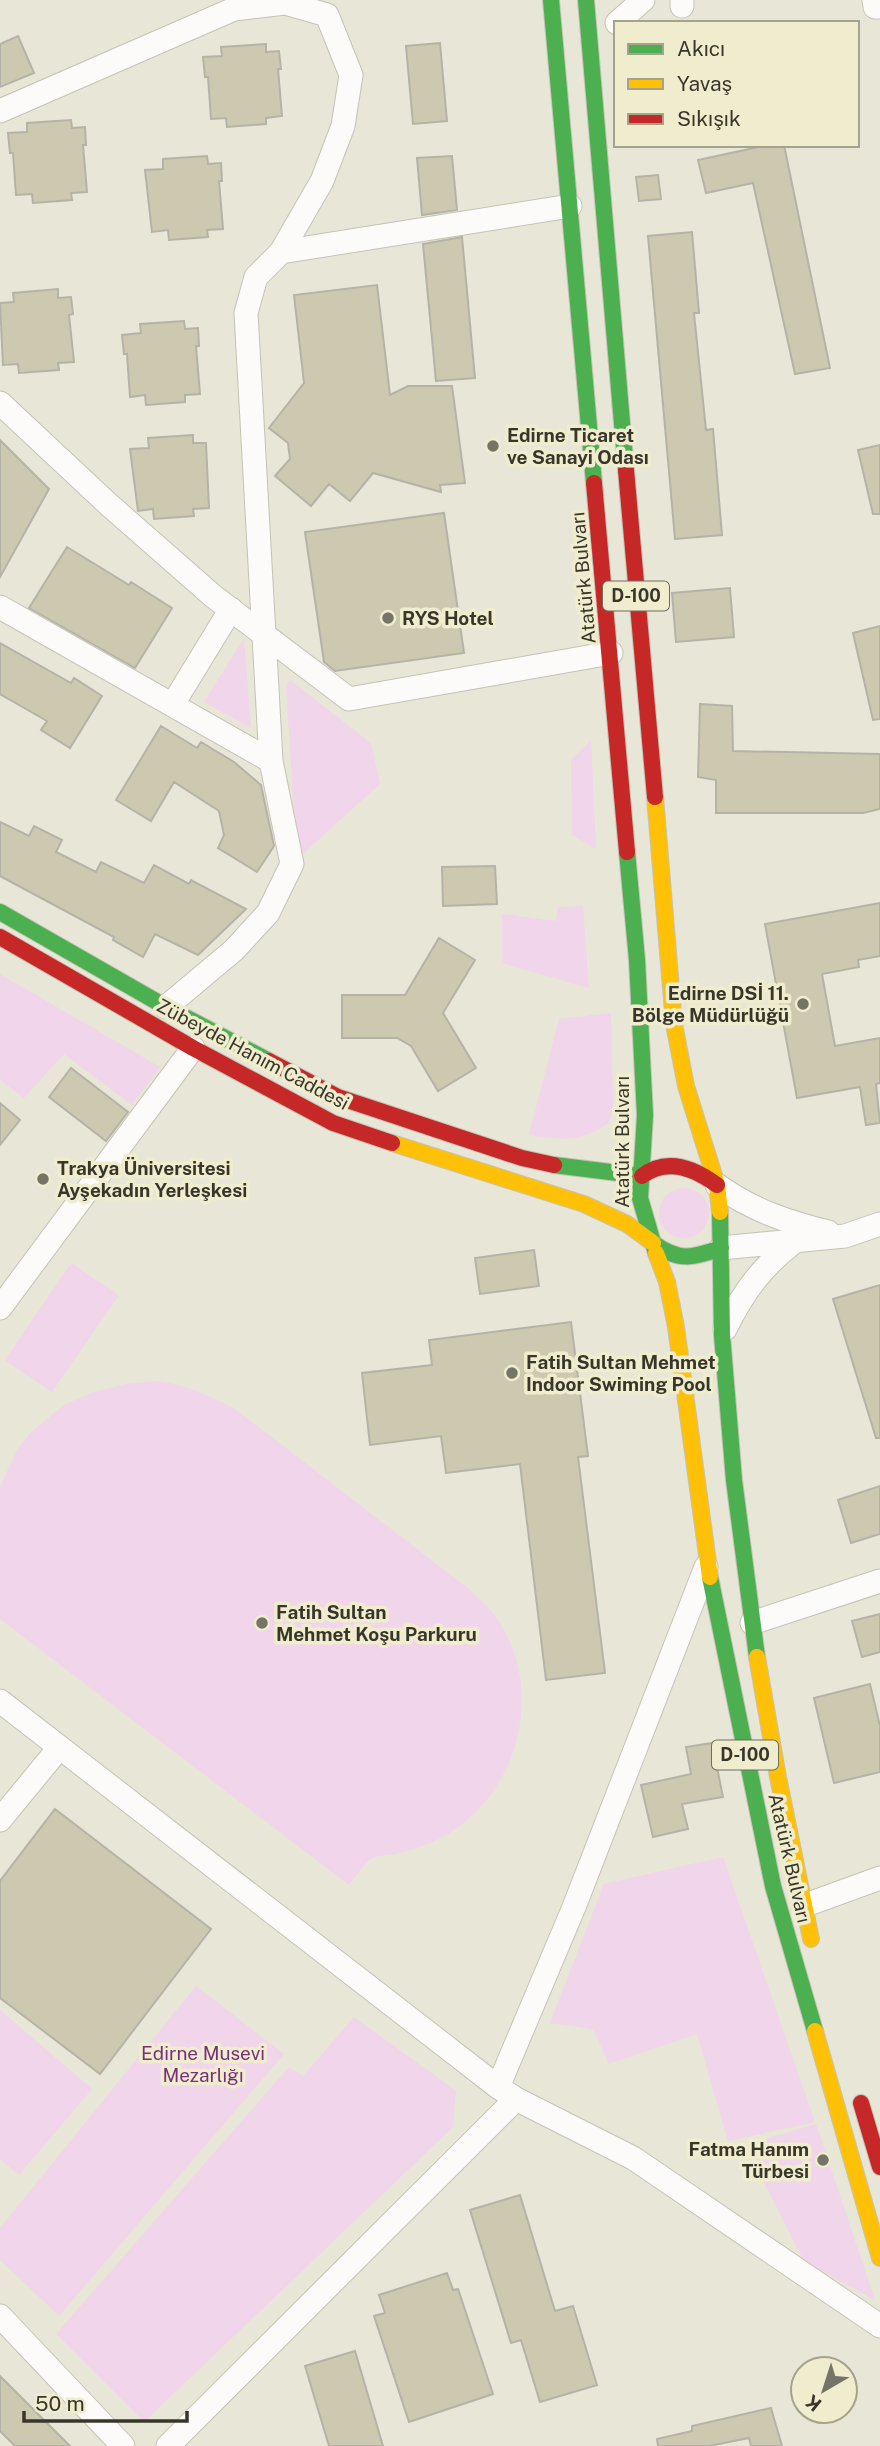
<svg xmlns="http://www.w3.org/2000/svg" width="880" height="2446" viewBox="0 0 880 2446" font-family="'Public Sans',sans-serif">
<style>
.green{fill:#f1d5ea}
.building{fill:#ccc9b0;stroke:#b5b3a7;stroke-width:2}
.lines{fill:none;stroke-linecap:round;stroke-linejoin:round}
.street-casing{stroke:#c5c3b6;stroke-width:25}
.fast-casing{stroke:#c5c3b6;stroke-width:18}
.slow-casing{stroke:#c5c3b6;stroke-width:18}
.jam-casing{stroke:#c5c3b6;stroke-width:18}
.street{stroke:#fcfbf9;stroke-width:23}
.fast{stroke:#4caf50;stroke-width:16}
.slow{stroke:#ffc107;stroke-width:16}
.jam{stroke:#c62828;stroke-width:16}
.poi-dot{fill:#767467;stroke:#f0ecce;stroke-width:2.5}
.labels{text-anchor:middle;stroke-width:7;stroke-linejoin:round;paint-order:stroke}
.shield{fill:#f0ecce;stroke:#6f6d5c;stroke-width:2}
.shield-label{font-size:18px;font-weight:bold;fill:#38362b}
.poi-label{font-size:19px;font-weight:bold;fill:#38362b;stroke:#f0ecce;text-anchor:start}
.street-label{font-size:19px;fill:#38362b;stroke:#f0ecce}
.park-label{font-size:19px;fill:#782f7c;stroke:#f0ecce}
</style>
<rect width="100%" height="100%" fill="#e8e6d6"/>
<path class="green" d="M244,638L251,728L204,702Z
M290,680L371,743L380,784L297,859L286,686Z
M591,740L596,849L572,835L571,760Z
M583,906L589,988L502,963V914L556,921L558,907Z
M0,974L160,1067L132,1105L64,1054L24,1098L0,1080Z
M611,1013L613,1110L609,1123C578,1143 565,1140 529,1135L559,1019Z
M659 1213a25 25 0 1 1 50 0a25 25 0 1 1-50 0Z
M71,1263L119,1295L52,1392L5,1360Z
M158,1381C187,1385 210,1396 235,1409L469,1589C476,1596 485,1604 492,1612C545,1679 524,1783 454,1830C436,1842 416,1850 395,1854C388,1855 380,1855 373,1858C364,1862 355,1878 349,1885L0,1619V1487L17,1450L29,1434L64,1405L94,1392L126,1384Z
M723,1857L815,2122L728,2141L697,2034L609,2064L593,2029L550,2023L604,1884Z
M196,1986L284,2054L59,2316L0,2260V2228Z
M0,2010L92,2089L19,2175L0,2159Z
M354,2017L456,2091L453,2127L144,2422L56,2334L289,2067L303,2076Z
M816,2124L875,2300L804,2261L745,2145Z"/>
<path class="building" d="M18,36L34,73L0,87V44Z
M440,43L447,121L413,124L406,46Z
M266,44V52L279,51L281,69H278L282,116L266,118V124L227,127L226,118L211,119L208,77H205L203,57L222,56L221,47Z
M71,120L72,128L85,127L86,145H83L87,192L71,193L72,200L33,203L32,194L16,195L13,153H10L8,133L27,132V123Z
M768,145H784L830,368L795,374L753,183L706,193L698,160Z
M207,156L208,164L221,163L222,181H219L223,229L207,230L208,237L169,240L168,230L152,232L145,170L163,169V159Z
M452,156L457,210L422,215L417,158Z
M658,175L661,199L639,201L636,177Z
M692,232L699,313H694L706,430L713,429L722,535L675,539L648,236Z
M462,237L475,378L436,381L423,244Z
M377,285L390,395L408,386H452L465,483L440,485L441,492L373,473L350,501L329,484L311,506L275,476L290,459L288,443L269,428L304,383L294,295Z
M58,289V298L71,297L73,314L69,315L74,362L58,363L59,370L19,373L18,364L3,365L0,303L14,302L13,293Z
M184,321L185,329L198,328L199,346H196L200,394L185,395V402L146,405L145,395L130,397L127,354H124L122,335L141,333L140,324Z
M193,435V443H206L209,508L193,509L194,516L154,519L153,509L138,511L130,449L149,448L148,438Z
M0,440L49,489L0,577Z
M880,445V514H873L858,450Z
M444,513L464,653L335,671L324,662L305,532Z
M67,547L129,585L131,582L172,608L135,668L29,608Z
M730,588L734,637L676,642L672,593Z
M880,626V719L873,720L853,633Z
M0,643L71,683L74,678L102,696L70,748L41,730L47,721L0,694Z
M700,704L732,706L733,751L880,754V809L863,813H716V780L698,777Z
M161,726L197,748L201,742L234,762L261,785L274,846L257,872L218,848L224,835L219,811L174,782L151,821L116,800Z
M0,822L29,836L34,826L62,840L56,852L96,872L101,862L144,883L154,865L189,884L191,880L246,909L198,955L155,934L143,957L113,940L114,937L0,876Z
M495,866L497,904L443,906L442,867Z
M880,903V956L858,960L859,967L822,974L835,1046L880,1038V1083L876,1084L880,1123L866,1125L860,1087L797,1098L765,924Z
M439,938L475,960L443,1013L476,1068L438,1091L411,1046L397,1038H342V995H405Z
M71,1068L128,1112L106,1141L49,1097Z
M0,1103L20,1120L0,1145Z
M534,1250L539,1286L480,1294L475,1258Z
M880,1285V1438H876L833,1299Z
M571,1322L588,1456L578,1457L605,1673L546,1680L520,1464L446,1473L441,1436L370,1445L362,1373L432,1365L429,1340Z
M880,1486V1534L851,1543L838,1500Z
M880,1614V1652L862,1657L852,1621Z
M870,1684L880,1726V1772L834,1783L814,1698Z
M712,1743L723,1797L682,1804L688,1829L653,1837L641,1785L691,1774L686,1747Z
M55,1809L211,1929L100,2074L0,1998V1881Z
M520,2195L555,2311L573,2306L597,2385L540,2402L521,2340L511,2343L470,2210Z
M447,2273L453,2290L458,2289L493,2394L409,2422L374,2316L385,2313L379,2295Z
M355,2351L383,2446H329L305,2366Z
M0,2376L70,2446H15L0,2431Z
M771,2408L782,2446H751L749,2438L709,2446H658L657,2439L692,2431V2426Z"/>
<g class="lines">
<g class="street-casing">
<path id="street" d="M682,0V6
M874,0L875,7H880
M617,23L643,0
M0,111L234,9L285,3L327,15L351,75L343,126L322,181L281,252L256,277L246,313L271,761L292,864L268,913L234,950L166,1007
M281,252L570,206
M0,403L107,503L213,596L349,699L611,653
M0,607L271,761
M173,704L231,609
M717,1185C752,1210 787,1222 828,1232
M721,1248L845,1236L880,1224
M0,1308L193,1048
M725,1329C743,1293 762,1266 794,1242
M752,1623L880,1581
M0,1701L498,2087L516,2099L633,2158L880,2326
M0,1820L59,1748
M803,1906L880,1878
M498,2087L574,1907L706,1567
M0,2316L123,2446
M168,2446L516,2099"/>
</g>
<g class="fast-casing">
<path id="fast" d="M551,0L594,483
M586,0L626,470
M627,852L637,960L645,1115L640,1198L656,1253
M0,912L166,1007L269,1061
M554,1165L642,1176
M720,1212L722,1335L734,1480L757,1657
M653,1243C679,1262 692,1258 721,1248
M710,1577L773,1886L815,2031"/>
</g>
<g class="slow-casing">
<path id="slow" d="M655,797L674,1024L686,1086L717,1185L720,1212
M392,1143L584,1204L627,1224L653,1243
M656,1253L667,1282L676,1327L710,1577
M757,1657L778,1777L811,1939
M815,2031L880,2258"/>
</g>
<g class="jam-casing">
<path id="jam" d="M626,470L655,797
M594,483L627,852
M0,937L193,1048L333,1123L392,1143
M269,1061L338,1097L522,1158L554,1165
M642,1176C667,1157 694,1168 717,1185
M861,2103L880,2167"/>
</g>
<use href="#street" class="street"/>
<use href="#fast" class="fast"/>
<use href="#slow" class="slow"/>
<use href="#jam" class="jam"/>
</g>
<g class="poi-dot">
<circle cx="493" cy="446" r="7"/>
<circle cx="388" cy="618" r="7"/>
<circle cx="803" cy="1004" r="7"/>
<circle cx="43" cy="1179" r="7"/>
<circle cx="512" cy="1373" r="7"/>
<circle cx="262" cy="1623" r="7"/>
<circle cx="823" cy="2160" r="7"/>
</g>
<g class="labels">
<g class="shield">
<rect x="603" y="581.5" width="66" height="29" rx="5"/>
<rect x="712" y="1740.5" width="66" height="29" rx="5"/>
</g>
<g class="shield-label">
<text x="636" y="602">D-100</text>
<text x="745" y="1761">D-100</text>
</g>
<g class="poi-label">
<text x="507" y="442">Edirne Ticaret<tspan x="507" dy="22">ve Sanayi Odası</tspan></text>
<text x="402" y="625">RYS Hotel</text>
<text x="789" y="1000" text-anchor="end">Edirne DSİ 11.<tspan x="789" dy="22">Bölge Müdürlüğü</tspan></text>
<text x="57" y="1175">Trakya Üniversitesi<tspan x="57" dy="22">Ayşekadın Yerleşkesi</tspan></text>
<text x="526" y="1369">Fatih Sultan Mehmet<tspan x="526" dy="22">Indoor Swiming Pool</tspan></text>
<text x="276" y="1619">Fatih Sultan<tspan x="276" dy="22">Mehmet Koşu Parkuru</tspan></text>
<text x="809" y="2156" text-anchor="end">Fatma Hanım<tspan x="809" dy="22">Türbesi</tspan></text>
</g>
<g class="street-label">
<text transform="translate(583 578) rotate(-95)" y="7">Atatürk Bulvarı</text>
<text transform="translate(253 1054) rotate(28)" y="7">Zübeyde Hanım Caddesi</text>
<text transform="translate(622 1142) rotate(-90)" y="7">Atatürk Bulvarı</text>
<text transform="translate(790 1858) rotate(77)" y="7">Atatürk Bulvarı</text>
</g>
<g class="park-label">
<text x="203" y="2060">Edirne Musevi<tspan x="203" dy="22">Mezarlığı</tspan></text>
</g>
</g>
<rect x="614" y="21" width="245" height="126" fill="#f0ecce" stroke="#a6a38d" stroke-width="2"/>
<rect x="628" y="44" width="35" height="10" fill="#4caf50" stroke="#a6a38d" stroke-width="2"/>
<text x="677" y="56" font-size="21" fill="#38362b">Akıcı</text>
<rect x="628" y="79" width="35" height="10" fill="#ffc107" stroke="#a6a38d" stroke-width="2"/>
<text x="677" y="91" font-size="21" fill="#38362b">Yavaş</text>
<rect x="628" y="114" width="35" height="10" fill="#c62828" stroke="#a6a38d" stroke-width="2"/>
<text x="677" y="126" font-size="21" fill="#38362b">Sıkışık</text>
<g transform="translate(824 2390) rotate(219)"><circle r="33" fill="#f0ecce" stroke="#a6a38d" stroke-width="2"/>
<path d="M0-5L12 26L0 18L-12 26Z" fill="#767467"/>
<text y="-10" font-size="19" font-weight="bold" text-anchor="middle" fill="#38362b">K</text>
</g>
<path d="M24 2411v10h163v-10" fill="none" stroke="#38362b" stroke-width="3.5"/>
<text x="35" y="2411" font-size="21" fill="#38362b" stroke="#f0ecce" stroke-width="5" paint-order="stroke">50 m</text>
</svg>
